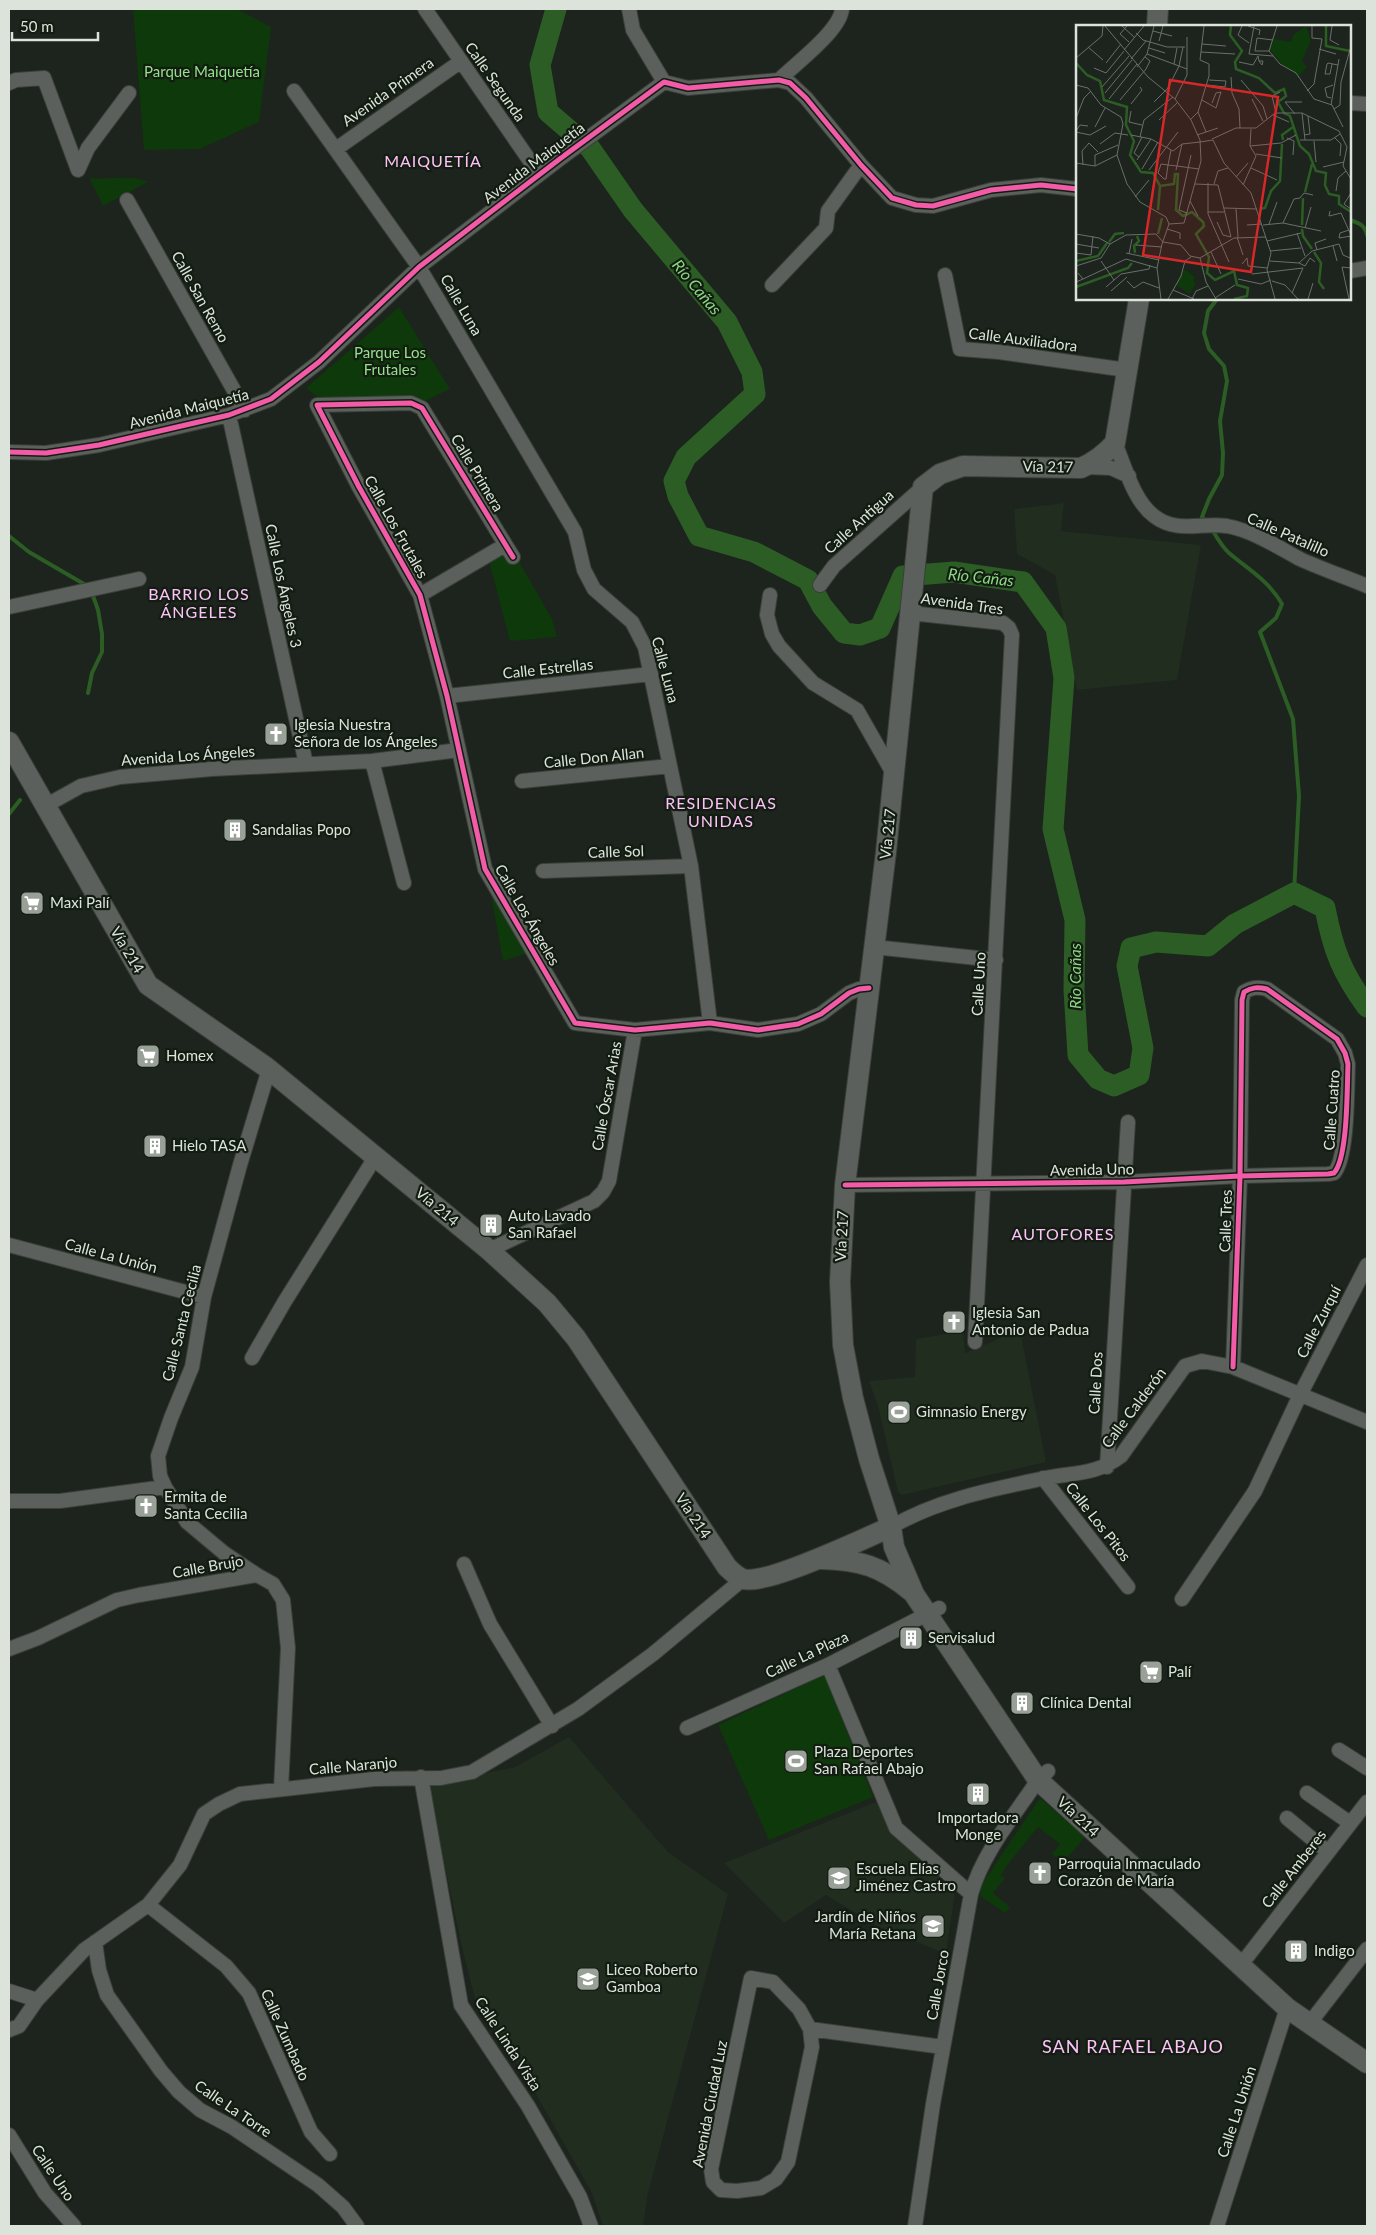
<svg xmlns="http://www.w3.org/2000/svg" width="1376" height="2235" viewBox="0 0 1376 2235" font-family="Lato,sans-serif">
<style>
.built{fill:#202d1f}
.green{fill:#0e390a}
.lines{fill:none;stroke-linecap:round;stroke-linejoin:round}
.stream{stroke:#2b5d25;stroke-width:4}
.river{stroke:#2b5d25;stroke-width:21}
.minor-casing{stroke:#3a3f39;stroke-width:16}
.secondary-casing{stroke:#3a3f39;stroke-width:22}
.minor{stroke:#5c605c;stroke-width:14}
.secondary{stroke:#5c605c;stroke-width:20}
.cycleway-casing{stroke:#121c11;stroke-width:8}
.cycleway{stroke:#f35aa7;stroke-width:5}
.labels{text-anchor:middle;stroke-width:4.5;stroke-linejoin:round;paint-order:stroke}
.park-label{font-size:15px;fill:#94e18b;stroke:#121c11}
.street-label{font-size:15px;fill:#dce3db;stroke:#121c11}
.poi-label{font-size:15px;fill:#dce3db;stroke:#121c11;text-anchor:start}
.neighbourhood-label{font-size:16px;letter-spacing:1px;fill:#fec2fb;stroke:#121c11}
.water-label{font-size:16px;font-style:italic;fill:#8bd882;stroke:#121c11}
.quarter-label{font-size:18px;letter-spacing:1px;fill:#fec2fb;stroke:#121c11}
.inset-river{fill:none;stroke:#2b5d25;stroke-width:2.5}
.inset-road{fill:none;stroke:#697069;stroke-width:1}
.view{fill:#d62828;fill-opacity:0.15;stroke:#d62828;stroke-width:2.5}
.inset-edge{fill:none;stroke:#dce3db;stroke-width:2.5}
</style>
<rect width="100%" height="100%" fill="#1d231d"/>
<path class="built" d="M1064,503L1061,531L1201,545L1177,680L1077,690L1055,575L1017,554L1014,509Z
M1020,1330L1046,1462L902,1495L898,1492L878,1406L869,1381L915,1377L916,1339L963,1331L965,1353Z
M569,1737L668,1852L728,1894L648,2193L643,2226H603L592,2193L528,2080L477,2006L463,1952L428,1786L515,1767Z
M876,1802L895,1836L955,1892L946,1954L877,1926L826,1895L784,1923L724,1863Z"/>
<path class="green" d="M133,9H237L271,27L259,122L200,149L144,150Z
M89,178C107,180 132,174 148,182L103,206Z
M399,307L450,389L425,401L409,399L321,400L306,388Z
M504,550L517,558L552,619L557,637L510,641L489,561Z
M488,879L529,953L503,961Z
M824,1675L873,1797L769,1840L718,1725Z
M1040,1798L1085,1837L1063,1863L1052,1854L1060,1844L1038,1827L1005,1868L1001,1876L1006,1877L993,1893L1010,1907L1005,1913L980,1896L982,1884Z"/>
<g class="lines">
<path class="stream" d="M1350,220C1359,223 1365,225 1367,235
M1207,522L1202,517L1209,499L1222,475L1223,453L1220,421L1227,381L1224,366L1209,349L1204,333L1208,311L1217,299
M1211,528C1216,536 1222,547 1229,553C1249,570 1269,581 1282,604L1276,618L1260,632L1293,719L1299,796L1294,893
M9,536L29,552L84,584
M88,693L92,673L102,652V634L98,610L92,593
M9,814L20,800"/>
<path class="river" d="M556,9L540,65L548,112L590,148L633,210L727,322L752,372L755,394L686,457L674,481L678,496L699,536L754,552L808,580L822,606L844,633L860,635L880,628L903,576L954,572L1023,582L1056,628L1064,678L1053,829L1075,920L1074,990L1078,1055L1098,1079L1114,1086L1139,1075L1143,1048L1127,966L1131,948L1156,942L1208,946L1235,924L1294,893L1325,908C1333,950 1342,973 1367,1007"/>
<g class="minor-casing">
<path id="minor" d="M425,9L539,174
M629,9L633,30L664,82
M779,80C795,64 840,31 842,9
M9,83L16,80L44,78L78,170L88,148L129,93
M294,91L419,267L575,532L584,570L594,589L632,622L645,647L691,866L710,1023
M1350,103L1367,104
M336,149L460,62
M127,200L245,410
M1350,271L1367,268
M945,275L960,349L999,352L1127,370
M772,285L826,228L828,211L861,165
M229,415L306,764
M1115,443C1125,466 1133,500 1154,516C1177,534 1202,522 1227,526C1253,531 1278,547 1300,559C1322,569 1345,577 1367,586
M9,452L46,453L99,445L229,415L271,399L319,362L419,267L561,158L664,82L688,88L779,80L790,83L806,98L861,165L892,198L916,205L933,206L991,190L1041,185L1077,189
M1086,467L1111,468L1129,476
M513,557L422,408L411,403L317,405L359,487L420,595L447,696L485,869L575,1023L635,1030L710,1023L758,1030L798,1024L821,1014L849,993L859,989L869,988
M820,585L834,566L923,487
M420,595L505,545
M770,595L767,615L772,634L779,646L813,683L857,710L894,775
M9,607L139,579
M910,613L1003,623L1009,628L1012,635L975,1342
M447,696L651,674
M372,761L404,883
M522,781L670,766
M45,806L81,786L120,777L212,769L372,761L459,750
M543,871L691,866
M874,947L996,960
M845,1185L1124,1182L1240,1176L1328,1174L1334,1173C1348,1158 1347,1087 1348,1064L1345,1053L1337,1039L1267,989C1258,987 1252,987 1244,992L1242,1000L1240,1176L1233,1367
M9,1245L204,1297
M489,1250L594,1201L603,1192L609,1181L635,1030
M252,1358L285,1301L376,1156
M1107,1467L1128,1122
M1043,1478L1128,1587
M9,1501H60L165,1487
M891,1527C938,1500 989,1490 1041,1479C1071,1472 1095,1476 1121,1456L1185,1366L1202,1361L1233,1367L1367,1422
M464,1564L490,1624L552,1726
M257,1575L224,1553L187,1522L165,1487L160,1476L158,1456L171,1418L192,1367L204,1297L240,1165L269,1069
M1182,1599L1255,1491L1300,1395L1367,1265
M9,1649L38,1638L117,1600L139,1595L257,1575L273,1584L283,1600L288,1648L281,1789
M828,1665L896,1828L971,1894
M687,1728L828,1665L939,1608
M1339,1750L1367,1768
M421,1777L461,2005L528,2106L580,2197L591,2226
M1307,1793L1350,1823
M1287,1818L1328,1852
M148,1905L226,1966L249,1993L311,2132L330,2154
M95,1942L99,1970L107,1995L161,2071L179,2092L200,2110L232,2127L318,2185L343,2207L357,2226
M1247,1957L1367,1802
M751,1978L773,1982L799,2009L810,2029L812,2047L788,2162L776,2179L761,2188L737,2191L721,2190L713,2182L711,2169Z
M9,1991L37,2000
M1309,2024L1367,1949
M810,2029L943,2047
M9,2030L19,2026L37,2000L84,1950L148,1905L180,1865L204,1814L219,1804L240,1794L374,1779L441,1778L472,1772L578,1709L653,1654L743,1579
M9,2135L45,2193L74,2226
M915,2226L933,2104L971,1894C983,1852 1014,1816 1038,1780L1048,1771
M1217,2226L1287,2008"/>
</g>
<g class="secondary-casing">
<path id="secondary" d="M1157,26L1158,9
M1139,299L1115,443C1105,454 1095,462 1081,468L963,466L940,474L923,487L886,852L845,1185L840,1282L843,1345L853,1398L869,1459L891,1527L894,1547L914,1594L1038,1780L1287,2008L1367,2063
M9,742L148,985L266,1067L489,1250L547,1303L576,1338L727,1567C732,1572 737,1577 743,1579C767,1586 864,1538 891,1527
M821,1559C860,1560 881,1566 911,1591"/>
</g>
<use href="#minor" class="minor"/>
<use href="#secondary" class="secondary"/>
<g class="cycleway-casing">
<path id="cycleway" d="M9,452L46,453L99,445L229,415L271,399L319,362L419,267L561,158L664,82L688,88L779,80L790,83L806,98L861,165L892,198L916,205L933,206L991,190L1041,185L1077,189
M513,557L422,408L411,403L317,405L359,487L420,595L447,696L485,869L575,1023L635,1030L710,1023L758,1030L798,1024L821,1014L849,993L859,989L869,988
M845,1185L1124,1182L1240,1176L1328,1174L1334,1173C1348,1158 1347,1087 1348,1064L1345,1053L1337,1039L1267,989C1258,987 1252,987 1244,992L1242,1000L1240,1176L1233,1367"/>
</g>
<use href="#cycleway" class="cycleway"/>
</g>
<defs>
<g id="church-square" transform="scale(1.25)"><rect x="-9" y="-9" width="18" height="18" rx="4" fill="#99a098" stroke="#121c11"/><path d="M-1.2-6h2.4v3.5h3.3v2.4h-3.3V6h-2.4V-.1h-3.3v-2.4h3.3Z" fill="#fff"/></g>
<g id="building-square" transform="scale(1.25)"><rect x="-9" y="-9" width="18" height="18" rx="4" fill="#99a098" stroke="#121c11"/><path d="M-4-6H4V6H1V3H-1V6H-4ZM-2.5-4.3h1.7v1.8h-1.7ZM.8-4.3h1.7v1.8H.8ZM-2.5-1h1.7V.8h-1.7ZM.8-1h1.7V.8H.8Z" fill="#fff"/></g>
<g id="supermarket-square" transform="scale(1.25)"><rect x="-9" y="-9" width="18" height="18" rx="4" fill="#99a098" stroke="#121c11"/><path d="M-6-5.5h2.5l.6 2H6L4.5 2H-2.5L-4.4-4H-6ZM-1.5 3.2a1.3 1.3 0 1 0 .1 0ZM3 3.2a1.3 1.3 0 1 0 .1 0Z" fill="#fff"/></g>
<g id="stadium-square" transform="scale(1.25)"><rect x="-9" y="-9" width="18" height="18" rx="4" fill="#99a098" stroke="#121c11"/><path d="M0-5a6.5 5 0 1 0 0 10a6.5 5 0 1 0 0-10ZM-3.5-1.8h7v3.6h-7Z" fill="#fff"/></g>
<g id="school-square" transform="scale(1.25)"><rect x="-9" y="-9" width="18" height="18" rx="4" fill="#99a098" stroke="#121c11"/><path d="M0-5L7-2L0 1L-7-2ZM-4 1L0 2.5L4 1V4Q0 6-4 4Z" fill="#fff"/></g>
</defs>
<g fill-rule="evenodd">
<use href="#church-square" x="276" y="734"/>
<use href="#building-square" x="235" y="830"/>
<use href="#supermarket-square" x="32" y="903"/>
<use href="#supermarket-square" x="148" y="1056"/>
<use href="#building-square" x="155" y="1146"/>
<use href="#building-square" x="491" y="1225"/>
<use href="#church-square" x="954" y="1322"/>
<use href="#stadium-square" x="899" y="1412"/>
<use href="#church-square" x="146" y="1506"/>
<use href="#building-square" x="911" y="1638"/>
<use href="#supermarket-square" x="1151" y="1672"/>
<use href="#building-square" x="1022" y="1703"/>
<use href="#stadium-square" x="796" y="1761"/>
<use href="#building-square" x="978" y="1794"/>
<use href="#church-square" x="1040" y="1873"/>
<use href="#school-square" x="839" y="1878"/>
<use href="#school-square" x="933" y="1926"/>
<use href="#building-square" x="1296" y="1951"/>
<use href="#school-square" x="588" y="1979"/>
</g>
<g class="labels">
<g class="park-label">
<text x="202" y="77">Parque Maiquetía</text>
<text x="390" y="358">Parque Los<tspan x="390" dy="17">Frutales</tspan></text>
</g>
<g class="street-label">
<text transform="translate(495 82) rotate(55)" y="5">Calle Segunda</text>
<text transform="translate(388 92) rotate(-35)" y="5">Avenida Primera</text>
<text transform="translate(534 163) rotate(-37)" y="5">Avenida Maiquetía</text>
<text transform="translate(200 297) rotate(61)" y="5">Calle San Remo</text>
<text transform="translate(461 305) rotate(60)" y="5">Calle Luna</text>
<text transform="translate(1023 340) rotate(7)" y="5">Calle Auxiliadora</text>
<text transform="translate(189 409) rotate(-14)" y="5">Avenida Maiquetía</text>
<text transform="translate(1048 467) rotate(1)" y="5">Vía 217</text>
<text transform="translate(477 473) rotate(59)" y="5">Calle Primera</text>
<text transform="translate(859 522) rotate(-42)" y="5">Calle Antigua</text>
<text transform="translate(396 527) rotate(61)" y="5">Calle Los Frutales</text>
<text transform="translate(1288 535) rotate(24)" y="5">Calle Patalillo</text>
<text transform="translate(283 586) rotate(78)" y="5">Calle Los Ángeles 3</text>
<text transform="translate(962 604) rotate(8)" y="5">Avenida Tres</text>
<text transform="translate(548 669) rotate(-6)" y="5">Calle Estrellas</text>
<text transform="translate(665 670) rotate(75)" y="5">Calle Luna</text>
<text transform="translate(188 756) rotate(-4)" y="5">Avenida Los Ángeles</text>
<text transform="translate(594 758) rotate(-6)" y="5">Calle Don Allan</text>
<text transform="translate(888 834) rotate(-84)" y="5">Vía 217</text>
<text transform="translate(616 852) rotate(-2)" y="5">Calle Sol</text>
<text transform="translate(527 915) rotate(60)" y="5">Calle Los Ángeles</text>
<text transform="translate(127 950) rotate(59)" y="5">Vía 214</text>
<text transform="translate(979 984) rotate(-87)" y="5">Calle Uno</text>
<text transform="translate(607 1096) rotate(-80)" y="5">Calle Óscar Arias</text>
<text transform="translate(1332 1110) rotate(-86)" y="5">Calle Cuatro</text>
<text transform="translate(1092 1170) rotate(-1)" y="5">Avenida Uno</text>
<text transform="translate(437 1207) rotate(40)" y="5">Vía 214</text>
<text transform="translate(1226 1221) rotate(-88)" y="5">Calle Tres</text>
<text transform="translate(842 1236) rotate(-87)" y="5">Vía 217</text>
<text transform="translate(111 1256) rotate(15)" y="5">Calle La Unión</text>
<text transform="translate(1319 1322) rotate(-63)" y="5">Calle Zurquí</text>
<text transform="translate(182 1323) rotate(-76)" y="5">Calle Santa Cecilia</text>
<text transform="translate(1096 1383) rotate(-87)" y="5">Calle Dos</text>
<text transform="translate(1134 1408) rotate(-53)" y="5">Calle Calderón</text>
<text transform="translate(693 1516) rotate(56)" y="5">Vía 214</text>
<text transform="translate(1098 1522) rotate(52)" y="5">Calle Los Pitos</text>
<text transform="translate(208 1567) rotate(-10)" y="5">Calle Brujo</text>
<text transform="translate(807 1655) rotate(-25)" y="5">Calle La Plaza</text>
<text transform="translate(353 1766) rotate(-5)" y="5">Calle Naranjo</text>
<text transform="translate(1078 1817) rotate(43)" y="5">Vía 214</text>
<text transform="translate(1294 1869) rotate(-52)" y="5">Calle Amberes</text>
<text transform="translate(938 1985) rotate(-80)" y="5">Calle Jorco</text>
<text transform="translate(285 2035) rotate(66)" y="5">Calle Zumbado</text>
<text transform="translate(508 2044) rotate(57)" y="5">Calle Linda Vista</text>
<text transform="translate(710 2104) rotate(-79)" y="5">Avenida Ciudad Luz</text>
<text transform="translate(233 2109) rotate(34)" y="5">Calle La Torre</text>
<text transform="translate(1237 2112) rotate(-72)" y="5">Calle La Unión</text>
<text transform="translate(53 2173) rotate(56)" y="5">Calle Uno</text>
</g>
<g class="poi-label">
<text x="294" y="730">Iglesia Nuestra<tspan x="294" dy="17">Señora de los Ángeles</tspan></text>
<text x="252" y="835">Sandalias Popo</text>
<text x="50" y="908">Maxi Palí</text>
<text x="166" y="1061">Homex</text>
<text x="172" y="1151">Hielo TASA</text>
<text x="508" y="1221">Auto Lavado<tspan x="508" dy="17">San Rafael</tspan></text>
<text x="972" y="1318">Iglesia San<tspan x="972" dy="17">Antonio de Padua</tspan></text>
<text x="916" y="1417">Gimnasio Energy</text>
<text x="164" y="1502">Ermita de<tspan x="164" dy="17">Santa Cecilia</tspan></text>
<text x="928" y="1643">Servisalud</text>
<text x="1168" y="1677">Palí</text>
<text x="1040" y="1708">Clínica Dental</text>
<text x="814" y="1757">Plaza Deportes<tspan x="814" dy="17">San Rafael Abajo</tspan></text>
<text x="978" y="1823" text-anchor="middle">Importadora<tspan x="978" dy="17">Monge</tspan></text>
<text x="1058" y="1869">Parroquia Inmaculado<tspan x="1058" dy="17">Corazón de María</tspan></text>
<text x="856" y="1874">Escuela Elías<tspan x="856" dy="17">Jiménez Castro</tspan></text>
<text x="916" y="1922" text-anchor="end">Jardín de Niños<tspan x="916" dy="17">María Retana</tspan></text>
<text x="1314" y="1956">Indigo</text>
<text x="606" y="1975">Liceo Roberto<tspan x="606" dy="17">Gamboa</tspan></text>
</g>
<g class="neighbourhood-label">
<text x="433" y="167">MAIQUETÍA</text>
<text x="199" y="600">BARRIO LOS<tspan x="199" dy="18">ÁNGELES</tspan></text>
<text x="721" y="809">RESIDENCIAS<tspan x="721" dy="18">UNIDAS</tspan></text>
<text x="1063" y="1240">AUTOFORES</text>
</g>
<g class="water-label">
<text transform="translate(697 287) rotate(50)" y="6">Río Cañas</text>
<text transform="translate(981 577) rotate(6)" y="6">Río Cañas</text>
<text transform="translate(1075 976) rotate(-90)" y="6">Río Cañas</text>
</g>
<g class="quarter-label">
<text x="1133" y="2053">SAN RAFAEL ABAJO</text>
</g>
</g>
<g transform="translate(1076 25)">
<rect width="275" height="275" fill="#1d231d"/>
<path d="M230,1L235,15L226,36L231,42L223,51L205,38L194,25L198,14L215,17L218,9ZM108,244L119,252L117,256L120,258L114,269L100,260Z" fill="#0e390a"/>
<path class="inset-river" d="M155,1L154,10L166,26L159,37L160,44L183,53L199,68L208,64L210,71L202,77L208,88L214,91L224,121L233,129L240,146L250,148L249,160L253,169L263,171V179L275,187M250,1V21L274,26M0,38L11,50L24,56L28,75L51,82L50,100L58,116L54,130L65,147L77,148L84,161L98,159L99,149H102L100,185L107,191L116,187L127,197L128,201L120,209L133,232L131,248L139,255L158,246L161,260L172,263L171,271L158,274M207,115L206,110L217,102M229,167L236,139M184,184L189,183L195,166L204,156L206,119M82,185L84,161M226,200L227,173M226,204L227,211L236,224M82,209L86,193M33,217L39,209L48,208M238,227L245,238L243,257L248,264M59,228L58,221L63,216L61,211M0,236L22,231L31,218M0,262L52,243L56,238"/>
<path class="inset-road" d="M29,1L72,52L99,74L115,95L124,115L125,136L108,198L93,199L86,219L81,243L85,274M46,1L58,12M51,1L44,9L53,17M166,1L162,10L173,18M172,1L184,5L183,10M178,1L173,29L197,31M256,1L254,15L263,20M77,6L96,11M60,8L67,15L91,22H109M83,16L87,1M126,19L150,21M12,22L27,35M73,23L89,28M243,24L260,29M48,25L68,1M193,26L204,39L220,48L238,74L256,80L267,102M193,26H179L181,13L197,15M193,26L201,1M125,27L159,29M71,29L111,44M0,33L26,11L27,1M55,34L70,16M163,37L177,40L182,31L183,36H187L186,40L183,36M30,38L45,19M98,39L101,23M256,39L254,49H249L251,39L252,38L262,40M61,42L71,29L78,1M18,43L30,48L48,26M155,52L156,68L163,84L164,103M133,55L150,56M165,55L187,81L191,94M0,60L12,63L25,80L45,92L47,99L41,130L51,159L64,177L90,192L93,199M131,60L149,62L150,56M26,62L53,31M231,66L238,59L246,14L236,13V1M29,68L56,35M255,73L251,72L249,63L257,60M33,74L61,39M99,74L111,50V12M176,74L187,96M44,75L70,44L74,36L69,32M126,75L140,83L145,67L140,68L136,78M78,77L92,63L103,41L107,22M55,79L66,65L64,62M255,80L263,34M258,84L264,80L265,57L275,21M55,86L53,97L66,100M122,87L130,107M200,88L196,71L204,67M226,88L229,115M219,89L209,77H226M197,90L213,97M0,93L8,73L15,66M83,95L101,78M114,95L122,87L133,51V39L124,35L128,1M19,102L29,83M175,104L174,121L205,118L220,110M0,106L4,100L12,101M263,106L271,122L267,141L275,154M0,107L14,110L30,101M55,110L75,114L97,126L106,119L124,117M121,110L142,103M228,110L234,109L232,91M64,112L68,95L97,72M211,113L218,116L217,130M259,113L265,119L264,131M136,114L160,103H180L199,88H226L263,106M224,115H255L264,109M238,116L240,137M124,117L137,115L148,138L175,168L195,228L191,245L199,274M24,119L39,108L52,110M95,125L92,140L90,154H88L82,148L85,139L92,140L101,141L123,144M180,129L206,133M63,132L58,128L66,112M61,135L75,114M0,138L19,141L41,130M7,140L6,126L13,118L22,127M19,141V130L42,120M247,142L268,137M175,143L201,155M66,144L82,117M73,145L102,107M100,145L106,119M160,152L172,138M132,158V189L153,237M119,159L142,160L155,212L147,210L141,197M138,159L142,146L152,143M167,160L180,131L174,121M260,166L262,153L270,146M275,168L268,179L275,184M59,172L73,155M114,176L122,191M148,183L181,184M160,184L162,212M254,186L253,191L265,188L275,210M132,187H148M111,188L103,185L115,130M207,198L245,206M193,199L201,177M171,200L186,199M187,200L207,198L218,174L224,173L228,168L237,170M229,203L235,182M91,204L104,208V214M273,205L264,208L263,213L275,211M221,208L229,231M0,209L23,213L34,219M161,212L167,230M191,216L225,208M0,219L23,223M60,220L86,222M257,221L261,236M241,225L239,218L250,214M194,226L225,223M135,227L145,249M0,228L15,230L17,211M50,228L83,235M53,229L56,214M124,233L130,257L140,274M25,236L38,255M194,236L223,238L236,226L263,219L267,230L274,233M223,238L229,241L234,233L239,237M166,239L171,233L172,241L191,243M0,241L25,233L34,219L50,210L80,209L87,217L105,220L114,231L124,233L158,213L190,212M176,249L227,243L216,268M7,254L50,234L81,243M162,254L185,259L195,255M51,256L58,263L67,257L83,263M196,256L209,260L222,274M0,257L7,254L2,248M30,262L45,249L73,244L74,240M97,265L118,274M35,266L51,252M139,273L159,260M92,274L105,251L109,236L115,232M116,274L120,266L132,261M232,274L237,258M273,274L266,242L275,243"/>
<path class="view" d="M94,55L202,72L175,247L67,230Z"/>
<rect width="275" height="275" class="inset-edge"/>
</g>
<rect width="1376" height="2235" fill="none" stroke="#dce3db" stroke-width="20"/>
<path d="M12 32v8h86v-8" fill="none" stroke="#dce3db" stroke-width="2.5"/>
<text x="20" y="32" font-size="15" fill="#dce3db" stroke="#121c11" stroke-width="4" paint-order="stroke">50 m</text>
</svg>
